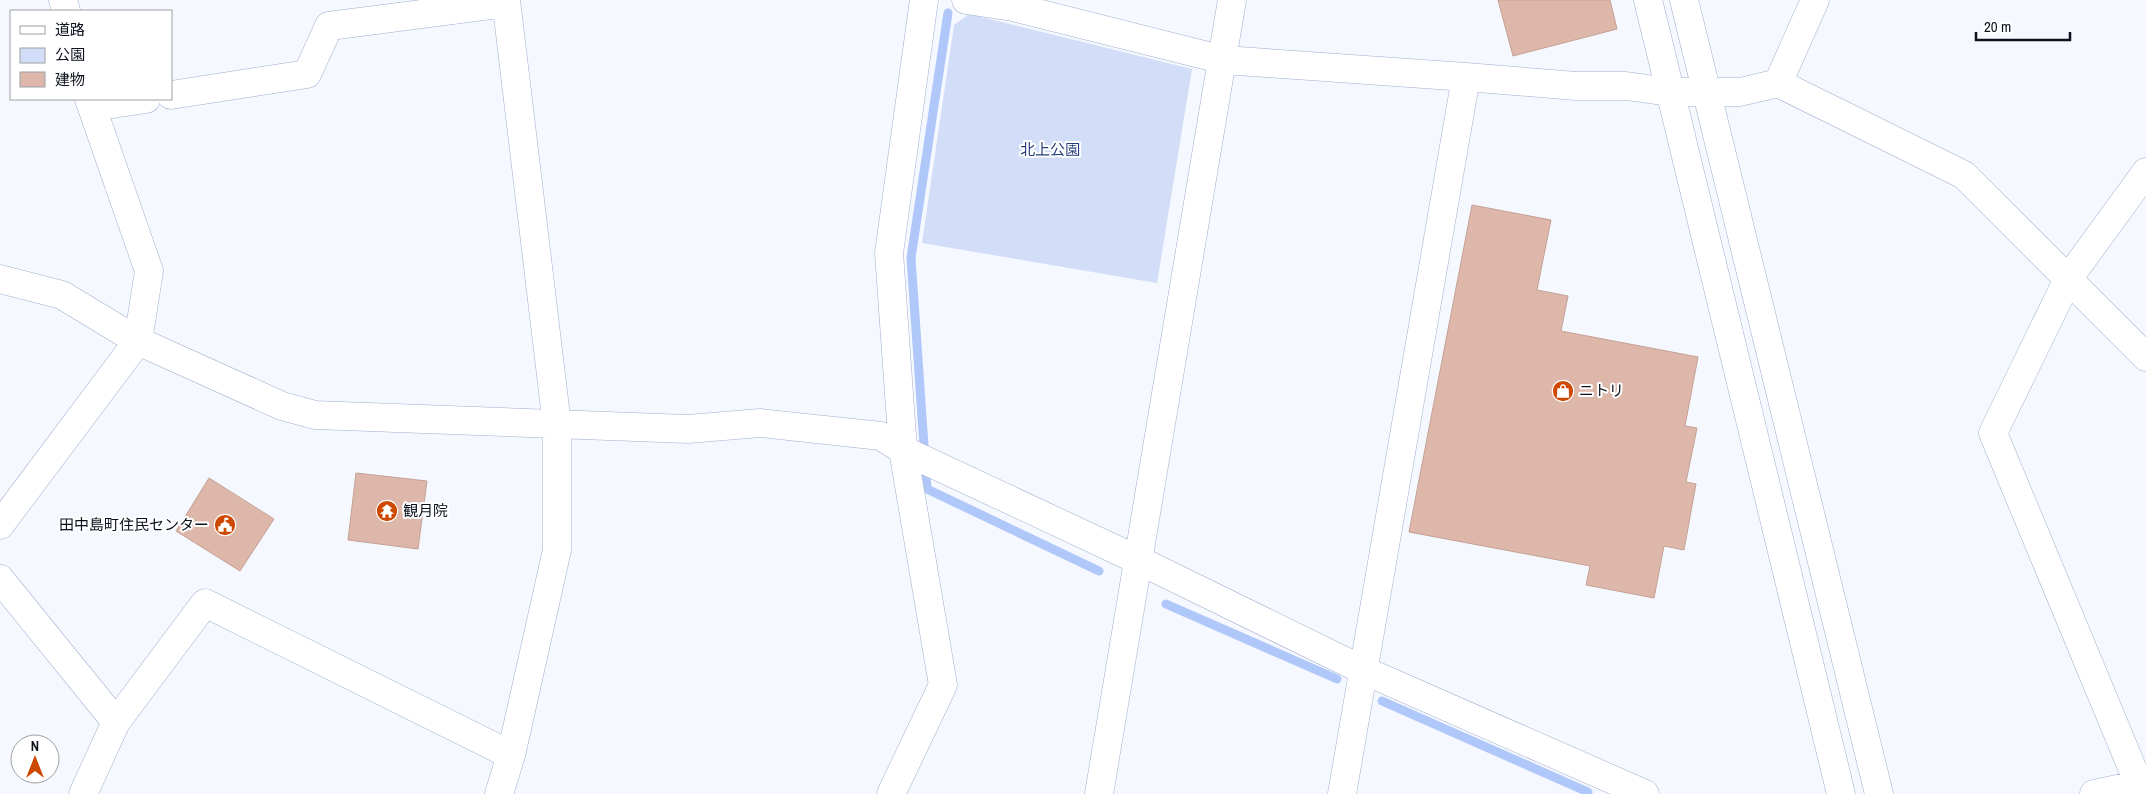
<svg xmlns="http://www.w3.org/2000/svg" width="2146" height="794" viewBox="0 0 2146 794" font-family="'Archivo Narrow','Noto Sans JP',sans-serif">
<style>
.green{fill:#d2def7}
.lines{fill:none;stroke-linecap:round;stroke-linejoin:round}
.stream{stroke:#b0c7fa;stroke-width:9}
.building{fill:#dcb7aa;stroke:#c5a194}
.minor-casing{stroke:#a1afce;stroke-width:29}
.minor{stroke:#fff;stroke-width:28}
.labels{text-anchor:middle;stroke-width:4;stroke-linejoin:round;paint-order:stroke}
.park-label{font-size:15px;fill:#273f7b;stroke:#fff}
.poi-label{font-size:15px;fill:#0c111c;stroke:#fff;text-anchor:start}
</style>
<rect width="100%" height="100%" fill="#f5f8ff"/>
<path class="green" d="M969,14L1192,69L1157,283L922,243L954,25Z"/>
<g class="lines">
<path class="stream" d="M948,13L911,258L927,489L1099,571
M1166,604L1337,679
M1382,701L1588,792"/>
</g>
<path class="building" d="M1498,0H1610L1617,29L1513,56Z
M1472,205L1551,220L1537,290L1568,296L1561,331L1698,357L1685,426L1697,428L1686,482L1696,484L1684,550L1664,546L1654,598L1586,585L1590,566L1409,532Z
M356,473L427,481L418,549L348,540Z
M209,478L274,519L240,571L176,531Z"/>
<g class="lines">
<g class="minor-casing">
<path id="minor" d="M63,0L66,11
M966,0L1013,7L1224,60L1466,77L1576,86H1626L1670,92H1740L1778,83L1964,175L2146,357
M1648,0L1841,794
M1684,0L1879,794
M1778,83L1815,0
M171,95L307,74L329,26L506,3
M92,107L146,99
M0,279L62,295L138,341L282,406L315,415L688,429L760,423L881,436L903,450L1136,559L1363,670L1645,794
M0,525L138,341L149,271L89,99
M0,579L116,722
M83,794L116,722L205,603L511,755
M499,794L511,755L557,550V425L506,0
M891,794L943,685L903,450L889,253L924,0
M1099,794L1232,0
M1342,794L1466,77
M2094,794L2146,783
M2143,794L1993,433L2068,279L2146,172"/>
</g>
<use href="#minor" class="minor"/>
</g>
<defs>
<g id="shop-disc" transform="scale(1.125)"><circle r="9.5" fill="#cd4800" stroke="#fff"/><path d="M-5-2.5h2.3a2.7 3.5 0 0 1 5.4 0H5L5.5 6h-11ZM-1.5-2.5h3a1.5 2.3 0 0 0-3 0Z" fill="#fff"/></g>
<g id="temple-disc" transform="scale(1.125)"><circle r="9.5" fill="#cd4800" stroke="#fff"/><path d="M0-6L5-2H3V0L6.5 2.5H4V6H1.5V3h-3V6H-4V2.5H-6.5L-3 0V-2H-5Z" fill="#fff"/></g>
<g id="civic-disc" transform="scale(1.125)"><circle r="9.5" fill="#cd4800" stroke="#fff"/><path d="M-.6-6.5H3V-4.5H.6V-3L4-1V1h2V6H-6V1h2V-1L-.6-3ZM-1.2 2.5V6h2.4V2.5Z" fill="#fff"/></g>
</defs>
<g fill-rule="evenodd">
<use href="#shop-disc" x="1563" y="391"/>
<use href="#temple-disc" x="387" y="511"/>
<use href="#civic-disc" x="225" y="525"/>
</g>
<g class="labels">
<g class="park-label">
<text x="1050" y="155">北上公園</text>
</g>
<g class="poi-label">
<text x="1579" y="396">ニトリ</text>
<text x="403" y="516">観月院</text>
<text x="209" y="530" text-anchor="end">田中島町住民センター</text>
</g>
</g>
<rect x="10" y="10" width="162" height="90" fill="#ffffff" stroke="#9ea0a4"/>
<rect x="20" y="26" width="25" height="8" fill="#ffffff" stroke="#9ea0a4"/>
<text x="55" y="35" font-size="15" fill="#0c111c">道路</text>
<rect x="20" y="48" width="25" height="15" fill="#d2def7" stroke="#9ea0a4"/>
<text x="55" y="60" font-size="15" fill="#0c111c">公園</text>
<rect x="20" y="72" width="25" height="15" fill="#dcb7aa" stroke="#9ea0a4"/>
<text x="55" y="85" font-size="15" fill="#0c111c">建物</text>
<g transform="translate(35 759)"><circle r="24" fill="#ffffff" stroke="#9ea0a4"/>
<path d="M0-4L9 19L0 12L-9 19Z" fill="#cd4800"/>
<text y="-8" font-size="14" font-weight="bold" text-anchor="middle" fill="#0c111c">N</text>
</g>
<path d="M1976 32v8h94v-8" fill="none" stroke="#0c111c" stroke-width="2.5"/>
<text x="1984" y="32" font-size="15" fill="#0c111c" stroke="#ffffff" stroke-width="4" paint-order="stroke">20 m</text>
</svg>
